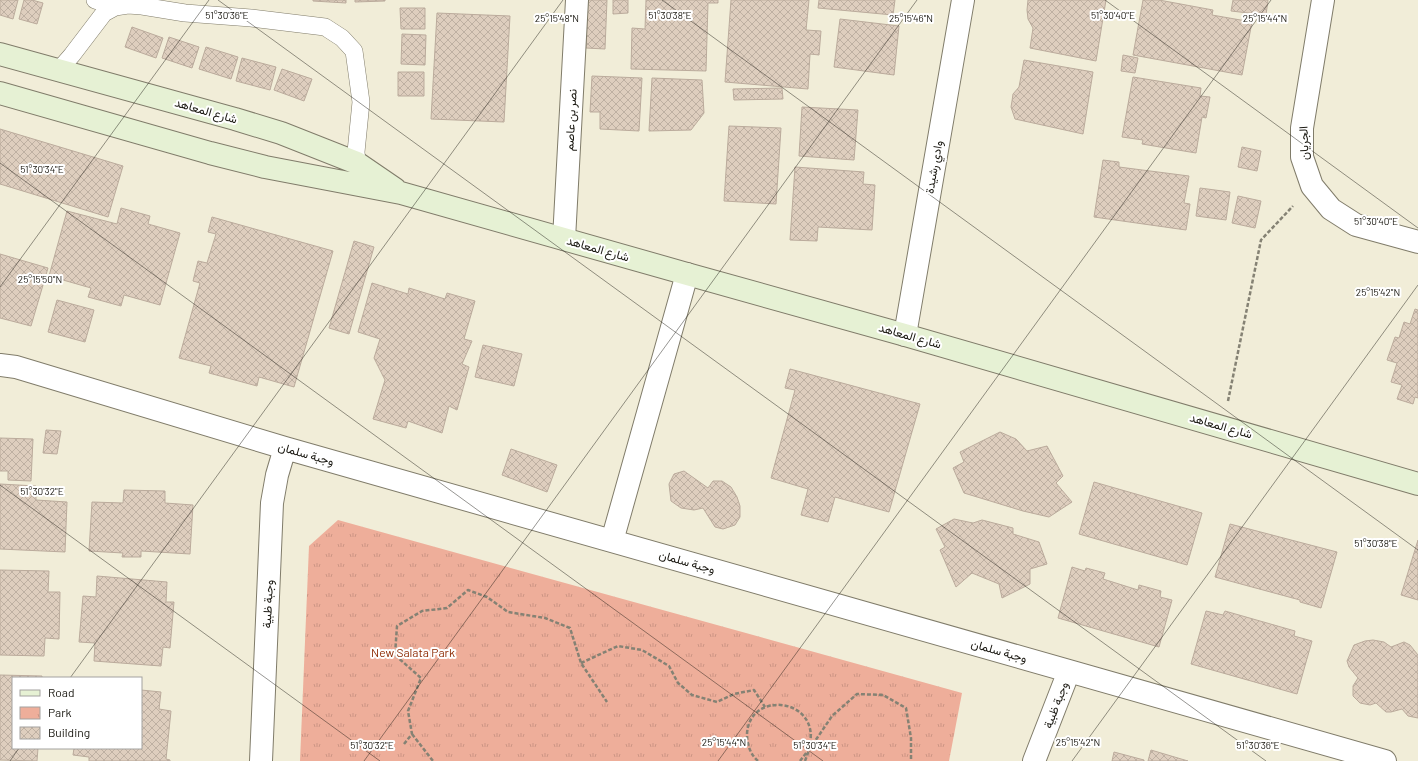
<svg xmlns="http://www.w3.org/2000/svg" width="1418" height="761" viewBox="0 0 1418 761" font-family="Barlow,Vazirmatn,sans-serif">
<style>
.park{fill:url(#park-tufts)}
.building{fill:url(#building-cross-hatch);stroke:#bbab9c}
.lines{fill:none;stroke-linecap:round;stroke-linejoin:round}
.lane-casing{stroke:#807c6a;stroke-width:18}
.street-casing{stroke:#807c6a;stroke-width:24}
.secondary-casing{stroke:#807c6a;stroke-width:24}
.path{stroke:#858274;stroke-width:2.5;stroke-dasharray:4 2;stroke-linecap:butt}
.lane{stroke:#fff;stroke-width:17}
.street{stroke:#fff;stroke-width:22}
.secondary{stroke:#e6f1d4;stroke-width:22}
.ticks{fill:none;stroke:#191710;stroke-width:1;stroke-opacity:0.45}
.labels{text-anchor:middle;stroke-width:4;stroke-linejoin:round;paint-order:stroke}
.street-label{font-size:12px;fill:#191710;stroke:#fff}
.park-label{font-size:12px;fill:#8d2b04;stroke:#fff}
.ticks-label{font-size:10px;text-anchor:middle;fill:#191710;stroke:#fff;stroke-width:4;stroke-linejoin:round;paint-order:stroke}
</style>
<defs>
<pattern id="park-tufts" width="24" height="20" patternUnits="userSpaceOnUse"><rect width="24" height="20" fill="#eeae9a"/><path d="M3 7l-1-3M5 7V3M7 7l1-3M15 17l-1-3M17 17v-4M19 17l1-3" fill="none" stroke="#cc9584"/></pattern>
<pattern id="building-cross-hatch" width="8" height="8" patternUnits="userSpaceOnUse"><rect width="8" height="8" fill="#decebe"/><path d="M0 0l8 8M0 8l8-8" fill="none" stroke="#beb0a2"/></pattern>
</defs>
<rect width="100%" height="100%" fill="#f1edd8"/>
<path class="park" d="M338,520L962,693L949,761H300L309,546Z"/>
<path class="building" d="M0,0H18L13,19L0,15Z
M24,0H32L43,3L37,24L19,19Z
M313,0H346V3L313,1Z
M355,0H385V1L355,2Z
M588,0H607L605,49L586,48Z
M613,0H628V13L613,14Z
M646,0H718V3H708L706,71L631,69L632,28L645,29Z
M731,0H809L806,30L821,31L819,55L810,54L808,89L725,82Z
M819,0H895L893,15L818,8Z
M1028,0H1106L1096,61L1030,48L1033,28L1028,19L1027,10Z
M1143,0H1159L1213,10L1212,15L1252,22L1242,75L1133,55Z
M1233,0H1268L1266,15L1231,11Z
M400,8H425V29H401Z
M437,13L510,16L504,122L431,119Z
M840,19L899,26L894,75L834,67Z
M132,27L163,38L156,58L125,47Z
M402,34L426,35L425,65L401,64Z
M169,37L199,47L192,68L162,58Z
M206,47L238,57L231,79L199,69Z
M1123,55L1138,58L1135,73L1121,71Z
M242,58L276,67L270,90L236,81Z
M1024,60L1093,72L1083,134L1015,119L1011,107L1012,101L1013,94L1019,87Z
M282,69L312,79L304,101L274,90Z
M398,72H424V96H398Z
M592,76L642,78L639,131L600,129V112H590Z
M1133,77L1201,88L1200,96L1210,97L1206,118L1202,117L1196,153L1142,144L1143,140L1122,137Z
M652,78L702,80L704,113L691,130L649,131Z
M782,88L783,99L734,100L733,89Z
M802,107L858,110L854,160L799,156Z
M729,126L781,128L776,204L724,201Z
M0,129L123,166L108,217L0,184Z
M1242,147L1261,151L1257,171L1238,167Z
M1103,160L1119,162V167L1189,176L1184,203L1190,204L1186,230L1094,217Z
M795,167L864,172L863,184L875,185L872,230L818,227L817,241L790,240Z
M1200,188L1230,192L1226,220L1196,216Z
M1238,196L1261,201L1255,228L1232,223Z
M121,208L150,216L148,224L180,233L160,305L124,295L121,306L88,297L91,288L49,276L67,211L117,224Z
M212,217L333,251L294,387L259,377L257,386L209,373L211,366L179,358L200,283L193,281L198,261L207,263L216,234L208,232Z
M354,241L374,247L349,334L329,328Z
M0,254L48,268L31,326L0,318Z
M372,283L408,294L409,288L445,299L447,293L475,301L464,339L472,341L462,364L469,367L457,410L449,406L442,433L408,421L406,428L373,419L385,380L374,358L380,339L358,332Z
M57,300L94,310L85,342L48,332Z
M1415,309L1418,310V398L1415,397L1413,404L1397,399L1402,385L1391,382L1397,363L1387,360L1395,337L1399,338L1404,322L1410,324Z
M483,345L522,354L514,386L475,377Z
M790,369L920,404L889,512L835,497L828,522L801,515L808,489L771,478L795,390L785,388Z
M46,430L61,431L57,454L43,453Z
M1000,432L1016,439L1027,451L1047,446L1063,476L1056,483L1072,502L1049,517L1023,511L964,493L953,468L964,462L960,452Z
M0,438L33,439L31,481L8,480V471H0Z
M511,449L557,465L547,492L502,475Z
M684,471L708,488L713,481H722L731,487L737,497L740,506V517L735,525L723,529L715,527L703,508L694,510L681,508L671,501L669,484L674,474Z
M1094,482L1202,513L1187,565L1079,534Z
M0,484L36,486V500L67,502L65,552L0,549Z
M124,490L165,491V503L193,505L190,554L141,551V557H122L123,553L89,551L92,502L123,503Z
M954,519L973,523L982,520L1013,528V534L1039,542L1047,564L1030,569V584L1002,598L999,584L972,573L956,587L940,550L945,547L936,529Z
M1230,524L1337,552L1321,608L1300,602V600L1215,577Z
M1418,540V600L1401,595Z
M1072,567L1085,571L1086,568L1105,573L1103,579L1138,590L1139,585L1161,591L1160,597L1172,600L1159,647L1058,618Z
M0,570L49,571L48,592H60L59,639L45,638L44,656L0,655Z
M97,576L167,582L166,602H174L170,648L163,647L161,666L94,661L95,643L79,642L83,596L96,597Z
M1206,611L1223,615L1225,611L1295,631L1294,636L1312,641L1297,694L1191,664Z
M1373,640L1384,642L1391,647L1404,642L1410,645L1418,655V718L1408,716L1402,709L1391,712H1386L1376,703L1370,705L1360,703L1353,696V686L1358,678L1349,667L1347,661L1354,645L1365,641Z
M0,675L42,676V678H13V748H38L37,761L0,760Z
M141,690L161,692L159,709L171,711L166,759L170,760V761H89V757L73,755L74,748H141Z
M1151,750L1188,761H1148Z
M1114,752L1144,760V761H1112Z"/>
<g class="lines">
<g class="lane-casing">
<path id="lane" d="M95,0L115,7
M59,70L72,55L104,13L115,7L128,5L142,6L185,13L251,18L325,27L342,38L354,51L361,102L356,152L357,163"/>
</g>
<g class="street-casing">
<path id="street" d="M1323,0L1302,128V157L1312,186L1331,209L1356,225L1418,242
M564,239L577,0
M905,335L963,0
M0,365L16,367L285,448L1385,761
M612,541L687,274
M261,761L272,503L277,475L285,448
M1034,761L1069,671"/>
</g>
<g class="secondary-casing">
<path id="secondary" d="M0,54L235,119L281,133L357,163L395,189
M0,93L210,153L265,167L401,193L687,274L905,335L1418,484"/>
</g>
<path class="path" d="M1228,401L1261,240L1293,206
M581,663L618,646L642,650L669,666L678,683L692,695L717,702L734,694L754,690L765,707
M412,734L433,761
M404,744L412,734L408,711L421,678L395,655L397,626L422,611L447,608L468,590L487,597L508,612L545,618L570,628L581,663L607,702
M758,761C750,754 747,744 747,734C749,689 823,698 809,748
M800,761L807,752
M805,761L809,750L832,716L857,694L883,695L906,708L911,738V761"/>
<use href="#lane" class="lane"/>
<use href="#street" class="street"/>
<use href="#secondary" class="secondary"/>
</g>
<path class="ticks" d="M218,0L1266,761M662,0L1418,550M1105,0L1418,228M0,163L823,761M0,287L209,0M0,485L380,761M70,678L563,0M10,761L19,748M364,761L917,0M718,761L1271,0M1072,761L1418,285"/>
<g class="labels">
<g class="street-label">
<text transform="translate(206 111) rotate(16)" y="4">شارع المعاهد</text>
<text transform="translate(571 120) rotate(-87)" y="4">نصر بن عاصم</text>
<text transform="translate(1304 143) rotate(-92)" y="4">الجريان</text>
<text transform="translate(934 167) rotate(-80)" y="4">وادي رشيدة</text>
<text transform="translate(598 249) rotate(16)" y="4">شارع المعاهد</text>
<text transform="translate(910 336) rotate(16)" y="4">شارع المعاهد</text>
<text transform="translate(1221 426) rotate(16)" y="4">شارع المعاهد</text>
<text transform="translate(306 454) rotate(16)" y="4">وجبة سلمان</text>
<text transform="translate(687 562) rotate(16)" y="4">وجبة سلمان</text>
<text transform="translate(268 604) rotate(-87)" y="4">وجبة ظبية</text>
<text transform="translate(999 651) rotate(16)" y="4">وجبة سلمان</text>
<text transform="translate(1056 705) rotate(-69)" y="4">وجبة ظبية</text>
</g>
<g class="park-label">
<text x="413" y="657">New Salata Park</text>
</g>
</g>
<g class="ticks-label">
<text x="1113" y="19">51°30'40"E</text>
<text x="227" y="19">51°30'36"E</text>
<text x="670" y="19">51°30'38"E</text>
<text x="557" y="22">25°15'48"N</text>
<text x="911" y="22">25°15'46"N</text>
<text x="1265" y="22">25°15'44"N</text>
<text x="42" y="173">51°30'34"E</text>
<text x="1376" y="225">51°30'40"E</text>
<text x="40" y="283">25°15'50"N</text>
<text x="1378" y="296">25°15'42"N</text>
<text x="42" y="495">51°30'32"E</text>
<text x="1376" y="547">51°30'38"E</text>
<text x="724" y="746">25°15'44"N</text>
<text x="1078" y="746">25°15'42"N</text>
<text x="372" y="749">51°30'32"E</text>
<text x="815" y="749">51°30'34"E</text>
<text x="1258" y="749">51°30'36"E</text>
</g>
<rect x="12" y="677" width="130" height="72" fill="#ffffff" stroke="#a3a29f"/>
<rect x="20" y="690" width="20" height="6" fill="#e6f1d4" stroke="#a3a29f"/>
<text x="48" y="697" font-size="12" fill="#191710">Road</text>
<rect x="20" y="707" width="20" height="12" fill="url(#park-tufts)" stroke="#a3a29f"/>
<text x="48" y="717" font-size="12" fill="#191710">Park</text>
<rect x="20" y="727" width="20" height="12" fill="url(#building-cross-hatch)" stroke="#a3a29f"/>
<text x="48" y="737" font-size="12" fill="#191710">Building</text>
</svg>
